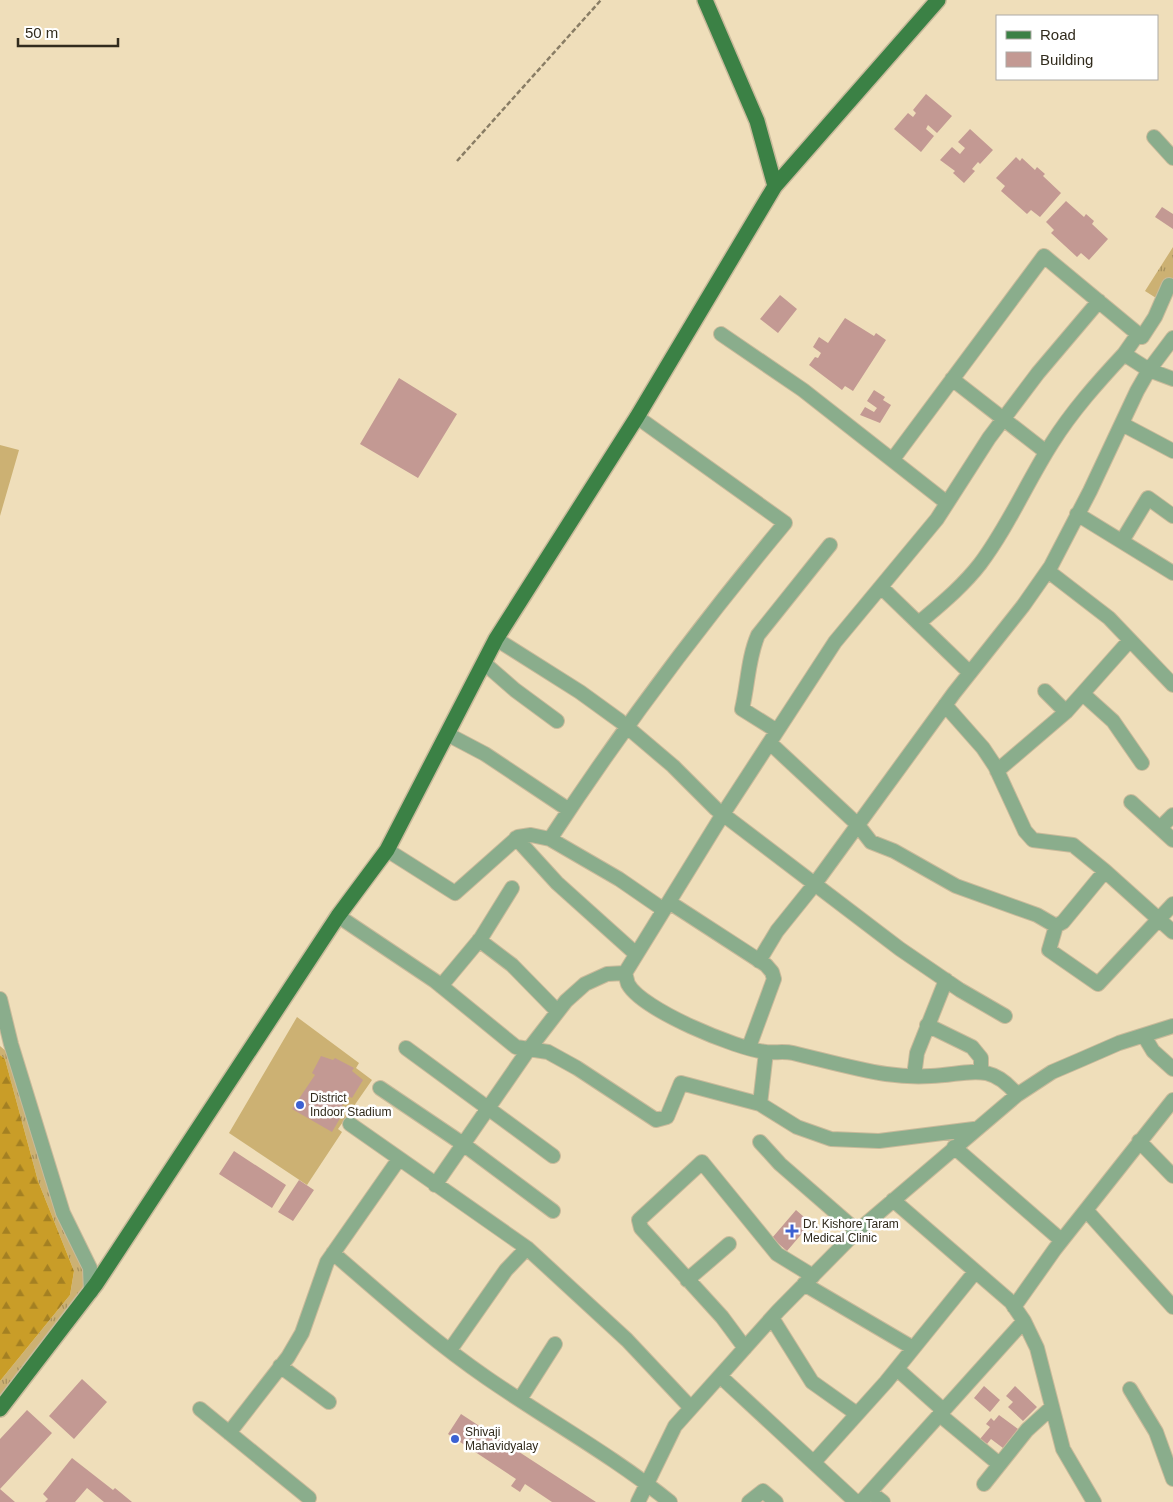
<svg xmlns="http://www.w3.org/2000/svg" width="1173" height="1502" viewBox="0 0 1173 1502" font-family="Helvetica,sans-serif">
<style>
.grass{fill:url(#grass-tufts)}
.forest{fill:url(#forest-firs)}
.pitch{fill:#ccb173}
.building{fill:#c39993}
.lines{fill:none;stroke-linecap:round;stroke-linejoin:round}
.minor-casing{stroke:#c9ba9b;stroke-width:16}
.major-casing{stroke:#c9ba9b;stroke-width:18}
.path{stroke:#897d65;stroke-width:2.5;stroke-dasharray:5 2.5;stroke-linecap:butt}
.minor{stroke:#8aad8c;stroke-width:14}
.major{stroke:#3b8145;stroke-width:15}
.poi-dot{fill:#3c61d2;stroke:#fff;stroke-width:2}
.labels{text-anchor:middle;stroke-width:5;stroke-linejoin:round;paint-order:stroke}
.poi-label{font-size:12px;fill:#312b1d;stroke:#fff;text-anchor:start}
</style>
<defs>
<pattern id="grass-tufts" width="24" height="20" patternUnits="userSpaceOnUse" patternTransform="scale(1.25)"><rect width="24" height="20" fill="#ccb173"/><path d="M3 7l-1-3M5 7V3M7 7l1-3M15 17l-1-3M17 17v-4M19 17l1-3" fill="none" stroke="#a6905e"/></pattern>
<pattern id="forest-firs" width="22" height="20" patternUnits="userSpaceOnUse" patternTransform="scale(1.25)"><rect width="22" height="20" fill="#c99d28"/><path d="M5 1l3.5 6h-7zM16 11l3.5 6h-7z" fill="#a48022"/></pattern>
</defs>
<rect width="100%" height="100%" fill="#efdeba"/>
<path class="grass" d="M1173,247V280L1164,303L1145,291Z
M0,1046L14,1058L45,1180L72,1241L87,1268L85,1286L78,1296L0,1398V1381L70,1295L74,1271L38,1181L5,1059L0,1055Z"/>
<path class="forest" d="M0,1055L5,1059L38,1181L74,1271L70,1295L0,1381Z"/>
<path class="pitch" d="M0,445L19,450L0,516Z
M297,1017L359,1063L356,1068L372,1080L338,1129L342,1132L307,1185L229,1133Z"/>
<path class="building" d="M926,94L952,116L937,133L928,125L926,129L934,136L921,152L894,129L908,113L913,117L916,113L913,110Z
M970,129L993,150L980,164L978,162L972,169L975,171L964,183L953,173L955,171L940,160L952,147L960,154L965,148L958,142Z
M1016,157L1020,161L1022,158L1035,170L1037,167L1045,174L1043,176L1061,193L1040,217L1031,210L1027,214L1001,191L1005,186L996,178Z
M1066,201L1084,217L1086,214L1094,221L1092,224L1108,239L1089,260L1081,253L1077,257L1051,233L1054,230L1046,222Z
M1162,207L1173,214V229L1155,217Z
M780,295L797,309L778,333L760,319Z
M845,318L874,336L876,333L886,340L853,391L845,386L842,390L809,365L815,357L818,358L821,353L813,347L819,337L828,343Z
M399,378L457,414L418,478L360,444Z
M874,390L885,397L883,400L891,405L880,423L860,415L865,407L874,412L877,408L867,401Z
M321,1056L333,1060L335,1058L354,1068L352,1071L363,1080L352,1098L348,1096L342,1106L346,1108L332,1132L292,1109L315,1075L312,1073Z
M234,1151L286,1185L272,1208L219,1174Z
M299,1180L314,1190L293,1221L278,1212Z
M796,1210L811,1223L787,1251L772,1238Z
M82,1379L107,1402L74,1439L49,1416Z
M984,1386L1000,1400L990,1412L974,1398Z
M1015,1386L1037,1407L1023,1421L1008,1407L1013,1402L1006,1396Z
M27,1410L52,1433L0,1489L15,1502H0V1439Z
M461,1414L596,1502H552L525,1484L520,1492L511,1486L516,1479L448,1434Z
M999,1415L1018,1429L1003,1448L991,1439L987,1444L980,1439L990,1427L986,1424L991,1418L994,1421Z
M72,1458L113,1490L115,1488L132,1502H104L87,1488L75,1502H45L48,1499L43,1494Z"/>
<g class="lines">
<g class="minor-casing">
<path id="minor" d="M1154,137L1173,158
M721,334L803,390L947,503
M1138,334L1142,337L1155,317L1169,285
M952,379L1046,452
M1122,424L1173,451
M893,459L1044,256L1138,334L1124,354L1149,370L1173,379
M1077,514L1173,573
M1122,541L1148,498L1173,516
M1048,571L1109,618L1173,685
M881,587L970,673
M920,622C941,604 963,586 980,564C1008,527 1027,482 1052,443C1072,411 1098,382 1124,354
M496,639L580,692L620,721L673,766L716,809L900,949L960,990L1005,1016
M484,663L515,690L557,721
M1045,691L1066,712
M1083,694L1113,721L1142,763
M945,705L983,748L995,766L1025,831L1033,840L1073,845L1105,871L1173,932
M777,731L742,709C748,684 748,658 758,635L830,545
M447,734L485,754L569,810
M770,743L857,824L871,842L894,851L956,886L1037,915L1056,926L1063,922L1105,871
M997,771L1066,712L1130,640
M1131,802L1173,840
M1160,828L1173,815
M516,838L557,883L636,954
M550,839C622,729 701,624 785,523L637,417
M387,850L455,893L518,837L531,835L550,839L619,879L664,910
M669,902L766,965L772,972L774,979L749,1047
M338,916L435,981L516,1047L548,1052L577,1068L656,1120L667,1117L681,1083L760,1104L766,1052
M1056,926L1049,950L1098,984L1173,904
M479,940L512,965L557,1011
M759,961L777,931L814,885L954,693L1023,606L1051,566L1090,491L1137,391L1149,370L1173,338
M441,986L481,938L512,888
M0,999L11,1044L63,1213L90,1268L91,1292
M927,1025L972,1047L981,1058V1071
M1144,1036L1153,1051L1173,1069
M406,1048L553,1156
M914,1076L917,1053L946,980
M380,1088L463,1144L553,1211
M1017,1095C990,1060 967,1075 931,1076C916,1077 900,1076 886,1074C854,1069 823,1060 793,1053C784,1051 775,1053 766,1052C737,1049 642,1010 628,984C627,981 626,976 625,973L723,814L835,642L937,519L989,438L1038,373L1099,301
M760,1104L797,1127L831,1139L879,1141L974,1129
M350,1124L527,1248L627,1340L691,1408
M1139,1141L1173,1176
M760,1142L780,1164L857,1231
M954,1147L1061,1240
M435,1185L529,1049L566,1001L585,984L607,974L625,973
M893,1200L1011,1302L1024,1321L1037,1348L1063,1449L1094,1502
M1086,1210L1173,1307
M333,1253C383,1296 433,1341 487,1378C548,1420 613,1456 670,1502
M687,1280L729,1244
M804,1284L913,1348
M1014,1307L1055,1249L1173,1100
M772,1318L812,1382L857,1414
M745,1348L722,1317L641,1228L639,1220L702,1162L777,1254L813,1276
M450,1350L506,1270L527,1248
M280,1366L329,1402
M897,1369L943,1410
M720,1376L856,1502
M1130,1389L1156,1432L1173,1479
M520,1399L555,1344
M200,1409L309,1498
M940,1415L999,1464
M229,1433L288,1357L302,1333L327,1262L399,1159
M814,1462L886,1382L975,1272
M984,1484L1027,1430L1051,1408
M870,1492L883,1502
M638,1502L675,1426L778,1311L855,1233L1017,1095L1052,1072L1080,1060L1119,1043L1173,1026
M749,1502L763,1491L776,1502
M861,1502L1024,1321"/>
</g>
<g class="major-casing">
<path id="major" d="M705,0L757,121L775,186
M0,1409L96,1284L338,916L387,850L496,639L637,417L775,186L938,0"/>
</g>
<path class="path" d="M457,161L601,0"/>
<use href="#minor" class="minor"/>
<use href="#major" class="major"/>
</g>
<g class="poi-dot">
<circle cx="300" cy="1105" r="5"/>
<path d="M789.5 1223.5h5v5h5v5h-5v5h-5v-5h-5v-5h5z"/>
<circle cx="455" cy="1439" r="5"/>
</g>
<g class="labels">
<g class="poi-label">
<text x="310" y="1102">District<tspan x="310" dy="14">Indoor Stadium</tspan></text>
<text x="803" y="1228">Dr. Kishore Taram<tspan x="803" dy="14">Medical Clinic</tspan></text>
<text x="465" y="1436">Shivaji<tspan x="465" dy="14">Mahavidyalay</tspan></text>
</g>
</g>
<rect x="996" y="15" width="162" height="65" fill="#ffffff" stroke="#adaaa5"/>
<rect x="1006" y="31" width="25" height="8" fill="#3b8145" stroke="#adaaa5"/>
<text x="1040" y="40" font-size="15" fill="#312b1d">Road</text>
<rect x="1006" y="52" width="25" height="15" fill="#c39993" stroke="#adaaa5"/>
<text x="1040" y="65" font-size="15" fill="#312b1d">Building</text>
<path d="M18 38v8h100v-8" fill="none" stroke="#312b1d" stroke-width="2.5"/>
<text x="25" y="38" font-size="15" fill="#312b1d" stroke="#ffffff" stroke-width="4" paint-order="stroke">50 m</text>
</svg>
